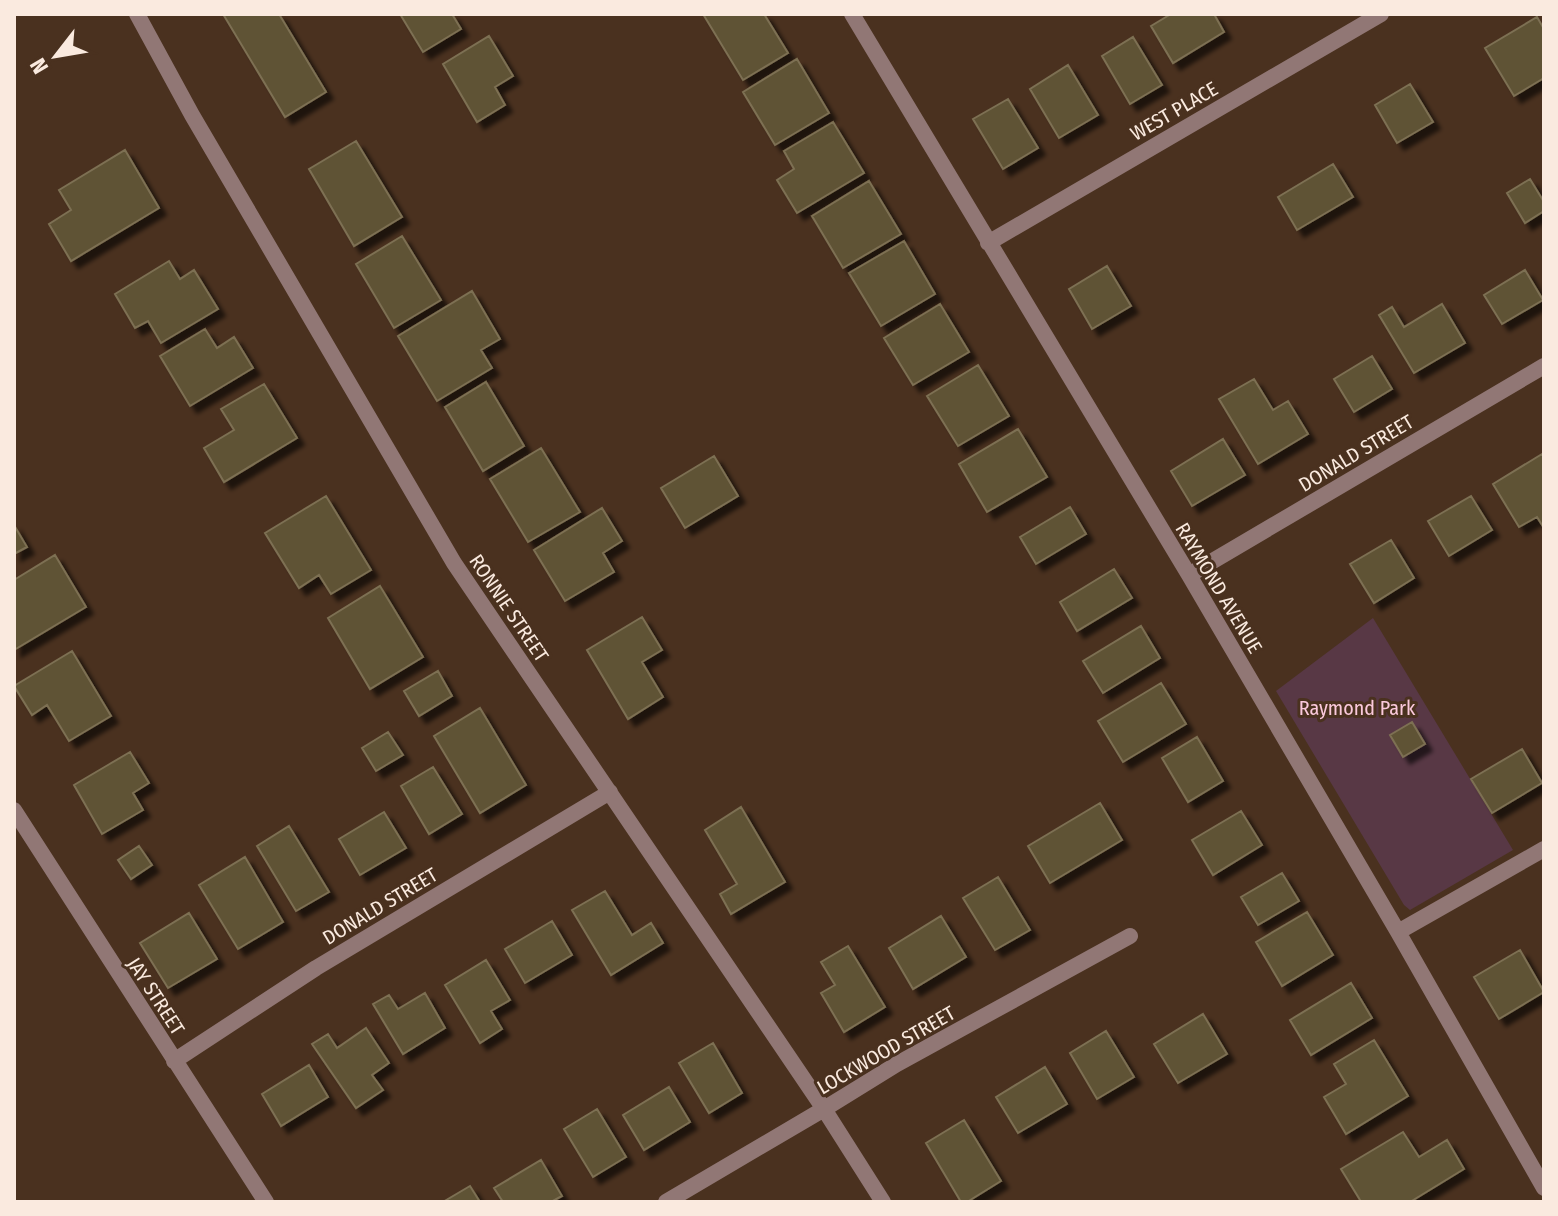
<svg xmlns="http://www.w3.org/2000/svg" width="1558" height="1216" viewBox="0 0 1558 1216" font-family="'Fira Sans Condensed',sans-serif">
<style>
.green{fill:#583845}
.building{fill:#5f5336;stroke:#7d7053;stroke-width:2;filter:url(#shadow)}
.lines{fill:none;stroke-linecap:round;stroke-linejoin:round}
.minor{stroke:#917775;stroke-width:16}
.labels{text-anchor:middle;stroke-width:6;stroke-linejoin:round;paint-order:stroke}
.street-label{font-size:20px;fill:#faeadf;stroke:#4a311f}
.park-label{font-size:20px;fill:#fbc9dc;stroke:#4a311f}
</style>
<defs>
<filter id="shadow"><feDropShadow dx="7" dy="7" stdDeviation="2" flood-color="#0009"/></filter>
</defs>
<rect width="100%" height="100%" fill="#4a311f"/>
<path class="green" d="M1373,618L1513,850L1410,910L1404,905L1276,691Z"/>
<path class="building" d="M223,14H279L326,92L285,117Z
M400,14H452L461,29L423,52Z
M703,14H764L788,53L743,80Z
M1171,14H1214L1224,32L1173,63L1151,26Z
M1537,17L1544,29V78L1514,96L1485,48Z
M489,36L513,76L495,87L505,105L477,122L443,64Z
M1133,37L1162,85L1130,104L1102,56Z
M797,59L829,113L775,145L743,92Z
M1068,65L1098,115L1059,138L1030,89Z
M1410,84L1433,122L1397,143L1375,105Z
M1008,99L1038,148L1003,169L973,119Z
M833,122L864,173L797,213L777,180L794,169L784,151Z
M356,141L402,217L354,246L309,169Z
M125,150L159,208L71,261L49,224L71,210L59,190Z
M1333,164L1353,197L1297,230L1278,197Z
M1530,179L1544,202V211L1525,223L1507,193Z
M869,181L901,234L843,268L812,216Z
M402,236L441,300L394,328L356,264Z
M904,241L935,294L881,326L849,273Z
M169,261L180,279L194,270L218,309L161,343L148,321L135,328L115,294Z
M1107,266L1131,306L1092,329L1069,289Z
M1525,270L1543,300L1502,324L1484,295Z
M472,291L500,339L481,350L492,368L437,401L398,336Z
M940,304L969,352L913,385L884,338Z
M1442,304L1465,343L1414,373L1379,315L1392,307L1404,327Z
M205,329L217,348L234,337L253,368L190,406L160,356Z
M1372,356L1392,389L1354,412L1334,379Z
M978,365L1009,416L958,446L927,396Z
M1254,379L1273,410L1288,401L1308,434L1258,464L1219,399Z
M486,382L524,446L483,471L445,407Z
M264,384L297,438L224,482L204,448L234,430L221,409Z
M1018,429L1047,477L987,512L959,464Z
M1223,439L1245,475L1192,506L1171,471Z
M541,448L580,512L528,542L490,479Z
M1542,454L1544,457V528L1537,517L1519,527L1493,484Z
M714,456L738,496L685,528L661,488Z
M326,496L371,570L331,594L319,575L299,588L265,533Z
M1471,496L1492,530L1449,556L1428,521Z
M1070,507L1086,534L1036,564L1020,537Z
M602,508L622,541L603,553L614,572L565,601L534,550Z
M14,525L27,547L14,554Z
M1391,540L1414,578L1374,603L1350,564Z
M55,555L86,607L14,650V580Z
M1114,569L1132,598L1077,631L1060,602Z
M380,586L423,657L370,689L328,618Z
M642,617L662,650L642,662L663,697L628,719L587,650Z
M1141,626L1160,658L1103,693L1083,661Z
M72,651L111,716L69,741L47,705L32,715L14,686Z
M438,671L452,696L419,716L404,691Z
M1161,683L1186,724L1123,762L1098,721Z
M480,708L526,785L480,813L434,736Z
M1412,722L1425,744L1403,757L1390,735Z
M388,732L403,755L376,771L362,748Z
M1197,737L1223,781L1188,802L1162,758Z
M1522,749L1542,783L1492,813L1471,779Z
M130,752L149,783L133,793L143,810L102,834L74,785Z
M433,767L462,814L429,834L401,786Z
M1100,803L1122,840L1050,883L1028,846Z
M741,807L785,882L731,914L720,894L737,884L705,830Z
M1241,811L1262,845L1213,875L1192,840Z
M384,812L406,848L360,875L339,839Z
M289,826L329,892L296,911L257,846Z
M139,846L152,865L131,879L118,860Z
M245,857L283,922L238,949L199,885Z
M1282,873L1299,901L1258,925L1241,897Z
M998,877L1030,930L995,950L963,898Z
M605,891L632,935L651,923L663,943L611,975L572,910Z
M1307,912L1333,955L1282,986L1256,942Z
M189,913L217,959L168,988L140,943Z
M941,916L966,957L913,989L889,948Z
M552,921L572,955L525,983L505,949Z
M848,946L885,1007L844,1032L821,993L835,985L821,962Z
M1520,950L1544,992L1499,1019L1474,977Z
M486,960L510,1000L491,1011L502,1029L480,1043L445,985Z
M1351,983L1372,1018L1311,1055L1290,1020Z
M425,993L445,1028L403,1054L373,1004L389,995L398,1009Z
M1203,1014L1227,1054L1178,1083L1154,1044Z
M366,1028L389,1063L372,1075L383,1090L356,1108L312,1044L328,1034L337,1048Z
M1106,1031L1134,1077L1097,1099L1070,1053Z
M1374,1040L1408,1096L1346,1134L1324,1097L1346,1084L1334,1064Z
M713,1043L742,1093L709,1113L679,1063Z
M309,1065L328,1097L281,1126L262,1094Z
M1045,1067L1067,1104L1018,1133L996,1097Z
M669,1087L690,1122L644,1150L623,1115Z
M597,1109L626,1157L593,1177L564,1129Z
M964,1120L1001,1181L967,1202H961L926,1143Z
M1403,1132L1419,1157L1447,1140L1464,1169L1410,1202H1357L1360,1200L1341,1169Z
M541,1160L562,1196L551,1202H503L494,1188Z
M470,1186L480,1202H443Z"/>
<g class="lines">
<path class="minor" d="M137,14L192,115L454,563L824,1109L883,1202
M852,14L1189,575L1398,932L1544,1188
M988,243L1381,14
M1189,575L1544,366
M14,810L266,1202
M1398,932L1544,849
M174,1061L316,968L610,792
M666,1202L824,1109L897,1064L1130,936"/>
</g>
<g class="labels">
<g class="street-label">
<text transform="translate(1174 111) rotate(-30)" y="7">WEST PLACE</text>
<text transform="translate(1356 453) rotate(-31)" y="7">DONALD STREET</text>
<text transform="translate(1219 588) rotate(59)" y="7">RAYMOND AVENUE</text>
<text transform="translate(509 608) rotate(56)" y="7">RONNIE STREET</text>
<text transform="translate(380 906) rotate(-31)" y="7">DONALD STREET</text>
<text transform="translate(156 996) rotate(57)" y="7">JAY STREET</text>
<text transform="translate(886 1050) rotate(-30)" y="7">LOCKWOOD STREET</text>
</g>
<g class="park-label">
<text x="1357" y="715">Raymond Park</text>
</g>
</g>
<rect width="1558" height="1216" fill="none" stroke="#faeadf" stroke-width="32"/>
<g transform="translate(56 56) rotate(239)" stroke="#4a311f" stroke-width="6" paint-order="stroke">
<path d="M0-6L14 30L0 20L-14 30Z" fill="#faeadf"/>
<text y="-12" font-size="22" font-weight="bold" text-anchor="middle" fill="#faeadf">N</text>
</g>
</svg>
